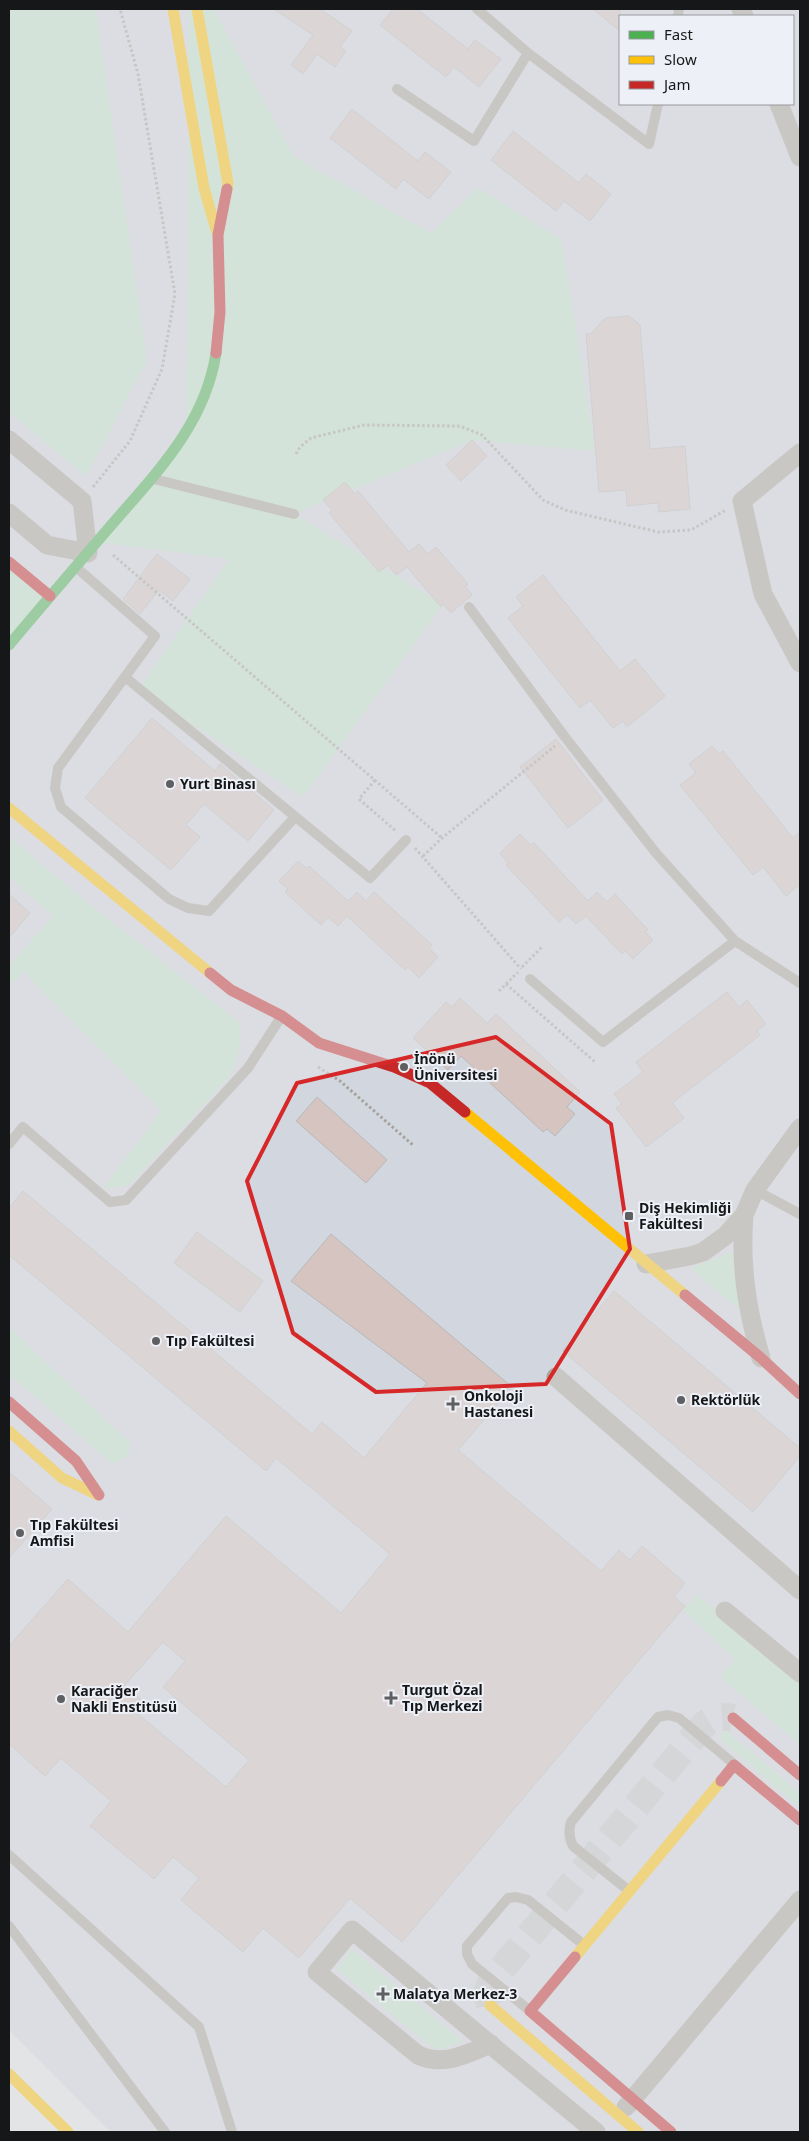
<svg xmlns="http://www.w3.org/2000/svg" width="809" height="2141" viewBox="0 0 809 2141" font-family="'Noto Sans',sans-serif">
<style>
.built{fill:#d2d6de;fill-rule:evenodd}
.green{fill:#c4e2c9}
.building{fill:#d5c4c0;stroke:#b9b9b9;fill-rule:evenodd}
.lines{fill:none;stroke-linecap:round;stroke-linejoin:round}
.secondary-tunnel{stroke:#c3c5c7;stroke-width:28;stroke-dasharray:28 14;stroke-linecap:butt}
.path{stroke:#a6a39f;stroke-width:3;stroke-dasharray:2.5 2.5;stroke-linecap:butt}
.lane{stroke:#aca59b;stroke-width:10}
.street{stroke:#aca59b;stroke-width:19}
.fast{stroke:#4caf50;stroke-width:11}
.slow{stroke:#ffc107;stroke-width:11}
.jam{stroke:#c62828;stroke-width:11}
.marked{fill:none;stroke:#d62828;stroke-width:4;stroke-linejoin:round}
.poi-dot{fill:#5d5f61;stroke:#edf0f6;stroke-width:2}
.labels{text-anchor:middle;stroke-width:4;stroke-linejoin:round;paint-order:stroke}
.poi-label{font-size:14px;font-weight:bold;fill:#161719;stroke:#edf0f6;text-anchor:start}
</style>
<rect width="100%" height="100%" fill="#e2e4e6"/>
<path class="built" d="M9,9H800V2132H110L9,2030ZM620,16H793V104H620Z"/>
<path class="green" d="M9,9H96L147,361L86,476L9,412Z
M189,9H214L294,157L431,233L478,188L562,240L595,451L472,440L294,514L443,604L303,797L139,689L229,559L97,542L186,433Z
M9,565L50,596L9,645Z
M9,837L83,899L240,1023C242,1043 239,1059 229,1077L129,1185L102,1190L161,1111L23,971L9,986V966L53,916L9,877Z
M732,1252L740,1310L690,1268Z
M9,1327L130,1443C131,1455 123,1462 111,1463L9,1374Z
M697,1595L800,1679V1745L720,1677L735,1659L683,1610Z
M725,1730L800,1793V1808L719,1738Z
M352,1949L464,2042L435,2050L337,1969Z"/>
<path class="building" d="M274,9H320L352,31L340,47L346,51L335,67L317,54L303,74L291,65L313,35Z
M393,9H417L468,49L475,40L501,59L479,87L454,67L446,77L380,25Z
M593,9H620V31Z
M352,109L418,161L425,152L451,172L429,199L403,179L396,189L330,138Z
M513,131L579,183L586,174L611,194L590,221L564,201L556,211L491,160Z
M629,316L640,325L650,449L685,446L690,509L659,512L658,503L627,506L626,490L599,492L586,334H591L605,318Z
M472,440L487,456L461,481L446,465Z
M345,482L355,494L358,491L409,552L419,544L428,554L436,547L468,584L465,586L472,595L451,613L443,604L441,607L407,567L396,575L388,565L379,572L329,513L332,510L323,500Z
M157,554L190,579L173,601L159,590L140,614L123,599Z
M543,575L620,671L635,659L665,696L627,727L623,721L613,728L590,700L580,708L508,618L523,606L516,597Z
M152,718L215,771L220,764L274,810L248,841L204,804L186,825L200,837L171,870L85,798Z
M556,739L603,800L568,828L520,767Z
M712,746L719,754L723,751L793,838L800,832V884L786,896L763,867L753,875L680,785L696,773L689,764Z
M520,834L531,845L534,843L588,901L597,892L607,902L615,894L648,930L645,932L653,940L633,959L625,951L622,954L586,916L576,924L567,915L559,922L506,865L508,863L500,853Z
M298,861L306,868L309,866L348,901L357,892L366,901L374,892L432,945L429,948L438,957L419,978L408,967L405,970L347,916L338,926L328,917L321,925L285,892L288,889L279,881Z
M9,894L30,913L9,938Z
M727,992L739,1007L747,1000L766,1024L757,1031L760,1035L672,1103L684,1118L646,1147L616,1108L622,1104L614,1094L643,1072L636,1062Z
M460,998L487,1023L496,1014L580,1092L567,1107L575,1114L555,1136L547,1129L543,1132L461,1056L448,1070L413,1038L446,1002L452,1007Z
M317,1097L387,1160L366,1183L296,1121Z
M23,1191L312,1434L322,1422L364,1458L427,1383L291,1281L331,1234L512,1387L458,1450L601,1571L619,1550L630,1560L642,1546L685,1583L674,1597L685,1606L402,1942L350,1898L299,1958L263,1928L243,1952L181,1900L199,1878L173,1857L154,1879L90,1826L111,1801L61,1758L45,1776L9,1744V1646L68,1579L128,1632L226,1516L341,1613L390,1554L276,1458L266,1471L9,1255V1208ZM163,1642L185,1661L163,1687L249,1760L226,1787L133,1710L141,1699L124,1686Z
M197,1232L263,1281L240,1312L174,1263Z
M614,1291L800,1448V1456L753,1512L563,1351Z
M9,1472L52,1509L9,1558Z"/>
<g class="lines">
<path class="secondary-tunnel" d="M490,2005L487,1993L491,1982L700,1729C709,1719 719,1715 733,1718"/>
<path class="path" d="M296,454L300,447L311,438L364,425L460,426L482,435L543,500L565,510L658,532L691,530L726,510
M93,487L130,441L162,369L175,294L138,74L120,9
M113,555L442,838
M375,780L359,799L397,832
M415,848L521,969
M423,856L442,838L555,746
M522,967L542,947
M506,984L595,1062
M499,991L518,972
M318,1067L340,1081L414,1146"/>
<path class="lane" d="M477,9L528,53
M678,16L679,9
M397,89L474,141L528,53L649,144L658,104
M154,479L294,514
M77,568L155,636L58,768L55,788L61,807L169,899L188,908L209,911L295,817
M469,607L565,737L656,853L735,941L800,983
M125,677L370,878L406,840
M530,979L603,1042L735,941
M9,1144L23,1127L110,1202L126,1200L248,1068L281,1017
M755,1190L800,1214
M9,1855L199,2027L232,2132
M628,1890L573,1846C569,1838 568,1831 571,1822L658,1717L668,1715L679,1718L734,1764
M9,1926L165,2132
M529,2010L472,1964L467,1954V1946L508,1898L516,1897L528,1900L584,1945"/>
<path class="street" d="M741,9L744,16
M779,104L800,157
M9,440L82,501L88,553L47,545L9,513
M800,453L742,501L763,594L800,663
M744,1215C740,1266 747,1310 761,1358
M646,1264L690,1256L703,1252L725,1236L744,1215L755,1190L800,1128
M556,1377L800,1590
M725,1611L800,1673
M491,2044C466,2054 444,2067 418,2055L317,1972L352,1930L596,2132
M626,2107L800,1900"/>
<path class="fast" d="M9,645C42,606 75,567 108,529C154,475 205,426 216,353"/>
<path class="slow" d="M173,9L204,188L217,233
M197,9L228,183L227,189
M9,808L210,973
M465,1112L685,1295
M9,1431L62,1478L98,1495
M575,1957L721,1781
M490,2005L638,2132
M9,2074L68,2132"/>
<path class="jam" d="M216,353L220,312L218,235L227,189
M9,562L50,596
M210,973L231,990L282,1016L319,1043L394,1067L430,1083L465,1112
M685,1295L761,1358L800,1394
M9,1402L76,1461L99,1495
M733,1718L800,1775
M721,1781L734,1765L800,1820
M575,1957L530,2011L671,2132"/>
</g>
<path d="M0 0H809V2141H0ZM496,1037L611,1124L630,1249L546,1384L376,1392L293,1333L247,1181L297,1083Z" fill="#e2e4e6" fill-opacity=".55" fill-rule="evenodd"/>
<path class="marked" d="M496,1037L611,1124L630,1249L546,1384L376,1392L293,1333L247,1181L297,1083Z"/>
<g class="poi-dot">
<circle cx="170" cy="784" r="5"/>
<circle cx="404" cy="1067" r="5"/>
<rect x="624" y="1211" width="10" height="10" rx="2.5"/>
<circle cx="156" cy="1341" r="5"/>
<circle cx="681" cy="1400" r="5"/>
<path d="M450.5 1396.5h5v5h5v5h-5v5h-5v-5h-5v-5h5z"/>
<circle cx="20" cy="1533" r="5"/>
<path d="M388.5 1690.5h5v5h5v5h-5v5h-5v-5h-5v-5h5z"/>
<circle cx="61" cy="1699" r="5"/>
<path d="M380.5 1986.5h5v5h5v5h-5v5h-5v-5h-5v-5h5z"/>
</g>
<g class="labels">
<g class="poi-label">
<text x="180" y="789">Yurt Binası</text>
<text x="414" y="1064">İnönü<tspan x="414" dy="16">Üniversitesi</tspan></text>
<text x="639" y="1213">Diş Hekimliği<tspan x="639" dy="16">Fakültesi</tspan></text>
<text x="166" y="1346">Tıp Fakültesi</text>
<text x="464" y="1401">Onkoloji<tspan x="464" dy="16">Hastanesi</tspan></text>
<text x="691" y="1405">Rektörlük</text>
<text x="30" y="1530">Tıp Fakültesi<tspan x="30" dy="16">Amfisi</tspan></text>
<text x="402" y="1695">Turgut Özal<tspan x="402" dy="16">Tıp Merkezi</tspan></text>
<text x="71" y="1696">Karaciğer<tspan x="71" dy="16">Nakli Enstitüsü</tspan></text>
<text x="393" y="1999">Malatya Merkez-3</text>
</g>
</g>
<rect width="809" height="2141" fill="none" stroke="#161719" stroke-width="20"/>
<rect x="619" y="15" width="175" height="90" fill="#edf0f6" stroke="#97999e"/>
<rect x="629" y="31" width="25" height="8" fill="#4caf50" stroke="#97999e"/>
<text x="664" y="40" font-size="15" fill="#161719">Fast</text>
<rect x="629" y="56" width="25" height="8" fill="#ffc107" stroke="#97999e"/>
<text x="664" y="65" font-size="15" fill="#161719">Slow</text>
<rect x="629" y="81" width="25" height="8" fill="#c62828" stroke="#97999e"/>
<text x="664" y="90" font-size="15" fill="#161719">Jam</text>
</svg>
